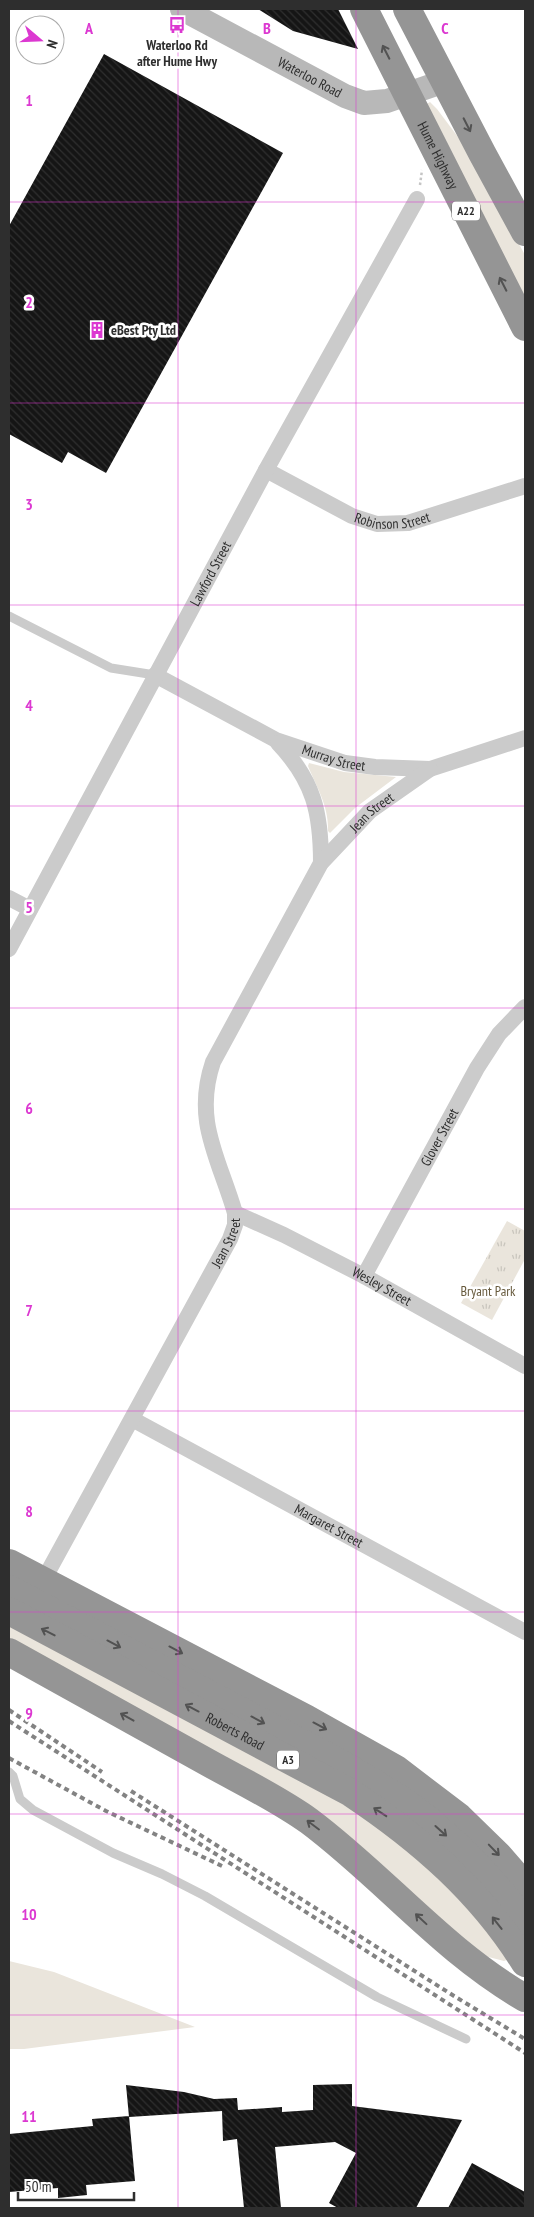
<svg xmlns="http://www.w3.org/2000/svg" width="534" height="2217" viewBox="0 0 534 2217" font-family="'PT Sans Narrow',sans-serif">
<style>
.grass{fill:#eae5dc}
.park{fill:url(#park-tufts)}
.building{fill:url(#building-back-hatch)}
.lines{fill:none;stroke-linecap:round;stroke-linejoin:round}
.path{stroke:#c5c5c5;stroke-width:2.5;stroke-dasharray:2.5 2.5;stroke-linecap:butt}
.lane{stroke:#cbcbcb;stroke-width:9}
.street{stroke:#cbcbcb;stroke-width:16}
.secondary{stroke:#b8b8b8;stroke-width:24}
.highway{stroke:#959595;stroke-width:28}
.rail{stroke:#838383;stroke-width:4;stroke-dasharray:5 4;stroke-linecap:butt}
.oneway{stroke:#525252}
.grid{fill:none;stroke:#dc38d1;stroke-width:1;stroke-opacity:0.55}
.labels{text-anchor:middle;stroke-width:5;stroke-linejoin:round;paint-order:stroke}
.shield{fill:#fff;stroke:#6d6d6d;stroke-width:1}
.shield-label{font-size:12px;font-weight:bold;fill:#2e2e2e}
.poi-label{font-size:14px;font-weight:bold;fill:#2e2e2e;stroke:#fff}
.street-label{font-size:14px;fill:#2e2e2e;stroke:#fff}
.park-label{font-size:14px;fill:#675a3d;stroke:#fff}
.grid-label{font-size:16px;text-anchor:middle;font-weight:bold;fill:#dc38d1;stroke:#fff;stroke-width:5;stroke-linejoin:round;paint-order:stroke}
</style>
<defs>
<pattern id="park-tufts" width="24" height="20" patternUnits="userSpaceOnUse" patternTransform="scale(1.25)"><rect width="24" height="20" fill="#eae5dc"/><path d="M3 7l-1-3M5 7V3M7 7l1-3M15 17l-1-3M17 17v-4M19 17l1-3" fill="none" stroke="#c9c5bd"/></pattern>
<pattern id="building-back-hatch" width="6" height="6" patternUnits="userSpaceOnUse" patternTransform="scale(1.25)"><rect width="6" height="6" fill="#151515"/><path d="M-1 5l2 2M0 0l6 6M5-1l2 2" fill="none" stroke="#2f2f2f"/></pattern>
</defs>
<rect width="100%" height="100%" fill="#fff"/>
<path class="grass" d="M430,102L437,109L467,149L525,255V302L425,105Z
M309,763L344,772L396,777L355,808L330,833L328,831C329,806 317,788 308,766Z
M9,1624L253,1753L371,1820L404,1845L467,1905L509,1959L504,1961L477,1954L405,1890L9,1644Z
M9,1961L54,1972L195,2027L24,2049H9Z"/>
<path class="park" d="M507,1221L525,1231V1259L492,1320L461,1303Z"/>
<path class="building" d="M258,9H338L358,49L293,31Z
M104,54L283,153L106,473L68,452L62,463L9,434V226Z
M352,2084V2106L462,2120L416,2208H338L329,2203L356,2153L335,2142L275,2147L281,2208H244L237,2139L223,2141L222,2111L129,2117L126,2085L184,2092L214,2099L237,2098L238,2110L282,2107V2112L313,2110V2085Z
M129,2116L135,2181L86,2185L87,2195L58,2198V2188L9,2192V2134L93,2126L92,2119Z
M472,2163L525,2192V2208H448Z"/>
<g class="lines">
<path class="path" d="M420,185L422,170"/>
<path class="lane" d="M9,616L111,668L155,675
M9,1772L13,1776L20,1799L33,1810L113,1853L162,1874L205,1896L377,1997L466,2039"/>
<g class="street">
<path id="s1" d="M266,470L352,516L377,524L408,523L525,486"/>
<path id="s2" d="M155,675L276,740L345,763L375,767L430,769L525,738"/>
<path d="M278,743C314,781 321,813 321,863"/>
<path d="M9,898L30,909"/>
<path id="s3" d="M9,949L266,470L417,199"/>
<path id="s4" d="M235,1213L284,1235L364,1276L525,1366"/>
<path id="s5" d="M364,1276L477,1068L499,1034L525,1007"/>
<path id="s6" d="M132,1419L525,1632"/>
<path id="s7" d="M43,1581L230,1239L235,1225V1213C219,1158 193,1121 213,1062L321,863L370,811L430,769"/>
</g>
<path class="secondary" id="s8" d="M182,9L345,96L364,103L387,101L445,81"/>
<g class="highway">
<path id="s9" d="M364,9L525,327"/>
<path d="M407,9L482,153L525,232"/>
<path d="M9,1563L307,1719L396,1769L459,1817L498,1855L525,1886"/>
<path d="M9,1589L342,1764C375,1784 411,1803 440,1830C471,1857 501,1890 525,1923"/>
<path id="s10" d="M9,1611L351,1793C420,1839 481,1892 525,1963"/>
<path d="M9,1652C75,1688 141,1725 207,1762C241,1781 277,1798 309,1821C384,1877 443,1951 525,1998"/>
</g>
<path class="rail" d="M9,1710L102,1772
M9,1721L525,2053
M9,1758L106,1811L222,1866
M131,1791L454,1996L525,2039"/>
</g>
<defs><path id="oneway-shaft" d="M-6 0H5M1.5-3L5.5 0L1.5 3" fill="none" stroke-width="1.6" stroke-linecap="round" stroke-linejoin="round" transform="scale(1.25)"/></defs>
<g class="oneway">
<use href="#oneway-shaft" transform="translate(386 52) rotate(-117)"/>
<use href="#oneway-shaft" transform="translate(467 125) rotate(63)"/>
<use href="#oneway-shaft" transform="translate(503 284) rotate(-117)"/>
<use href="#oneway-shaft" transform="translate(48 1632) rotate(-153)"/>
<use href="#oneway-shaft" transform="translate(114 1644) rotate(28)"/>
<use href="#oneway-shaft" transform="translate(176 1650) rotate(28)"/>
<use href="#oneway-shaft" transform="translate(192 1708) rotate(-152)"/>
<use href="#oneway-shaft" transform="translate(127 1717) rotate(-151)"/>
<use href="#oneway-shaft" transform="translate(258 1720) rotate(28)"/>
<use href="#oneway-shaft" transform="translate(320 1726) rotate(28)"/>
<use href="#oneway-shaft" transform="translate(380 1812) rotate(-147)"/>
<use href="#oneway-shaft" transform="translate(313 1825) rotate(-143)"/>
<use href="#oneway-shaft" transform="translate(441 1831) rotate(42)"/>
<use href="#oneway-shaft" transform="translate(494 1850) rotate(46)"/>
<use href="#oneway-shaft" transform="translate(421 1919) rotate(-137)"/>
<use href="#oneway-shaft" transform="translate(497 1923) rotate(-128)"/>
</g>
<path class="grid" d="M178,9V2208M356,9V2208M9,202H525M9,403H525M9,605H525M9,806H525M9,1008H525M9,1209H525M9,1411H525M9,1612H525M9,1814H525M9,2015H525"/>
<defs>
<g id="bus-bare" transform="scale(1.35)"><path d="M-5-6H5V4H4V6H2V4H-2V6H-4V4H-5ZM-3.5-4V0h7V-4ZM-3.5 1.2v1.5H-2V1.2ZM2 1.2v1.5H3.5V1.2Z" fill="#dc38d1" stroke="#fff" stroke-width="2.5" paint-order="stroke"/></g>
<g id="building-bare" transform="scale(1.35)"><path d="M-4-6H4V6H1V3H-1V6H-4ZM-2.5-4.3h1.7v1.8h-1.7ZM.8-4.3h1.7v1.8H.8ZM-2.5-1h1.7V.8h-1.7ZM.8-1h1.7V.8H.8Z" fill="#dc38d1" stroke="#fff" stroke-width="2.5" paint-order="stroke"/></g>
</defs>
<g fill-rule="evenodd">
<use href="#bus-bare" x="177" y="25"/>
<use href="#building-bare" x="97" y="330"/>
</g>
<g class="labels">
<g class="shield">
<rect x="452" y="201.5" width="28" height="19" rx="4"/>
<rect x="277" y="1750.5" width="22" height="19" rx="4"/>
</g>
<g class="shield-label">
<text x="466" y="215">A22</text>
<text x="288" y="1764">A3</text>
</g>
<g class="poi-label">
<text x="177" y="50">Waterloo Rd<tspan x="177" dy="16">after Hume Hwy</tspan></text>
<text x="111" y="335" text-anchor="start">eBest Pty Ltd</text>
</g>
<g class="street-label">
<text dy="5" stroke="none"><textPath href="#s8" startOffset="145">Waterloo Road</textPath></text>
<text dy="5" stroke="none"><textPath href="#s9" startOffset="164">Hume Highway</textPath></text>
<text dy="5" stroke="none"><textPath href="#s1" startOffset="139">Robinson Street</textPath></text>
<text dy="5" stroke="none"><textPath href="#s3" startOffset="426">Lawford Street</textPath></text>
<text dy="5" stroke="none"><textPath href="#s2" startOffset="198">Murray Street</textPath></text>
<text dy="5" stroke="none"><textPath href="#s7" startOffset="871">Jean Street</textPath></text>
<text dy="5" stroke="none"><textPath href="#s5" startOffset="158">Glover Street</textPath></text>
<text dy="5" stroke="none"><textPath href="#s7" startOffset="385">Jean Street</textPath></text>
<text dy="5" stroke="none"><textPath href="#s4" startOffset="164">Wesley Street</textPath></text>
<text dy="5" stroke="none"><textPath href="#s6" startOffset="224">Margaret Street</textPath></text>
<text dy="5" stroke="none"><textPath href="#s10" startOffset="256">Roberts Road</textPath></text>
</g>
<g class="park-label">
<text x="488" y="1296">Bryant Park</text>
</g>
</g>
<g class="grid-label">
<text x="89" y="34">A</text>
<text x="267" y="34">B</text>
<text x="445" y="34">C</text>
<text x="29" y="106">1</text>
<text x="29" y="308">2</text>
<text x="29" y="510">3</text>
<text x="29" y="711">4</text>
<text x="29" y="913">5</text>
<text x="29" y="1114">6</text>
<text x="29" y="1316">7</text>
<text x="29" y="1517">8</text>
<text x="29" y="1719">9</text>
<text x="29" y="1920">10</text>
<text x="29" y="2122">11</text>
</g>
<rect width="534" height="2217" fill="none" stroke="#2e2e2e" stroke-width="20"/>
<g transform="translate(40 40) rotate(109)"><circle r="24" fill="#ffffff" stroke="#ababab"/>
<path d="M0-4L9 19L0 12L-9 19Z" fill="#dc38d1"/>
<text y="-8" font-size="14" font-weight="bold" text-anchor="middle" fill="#2e2e2e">N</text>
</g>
<path d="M18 2192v8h116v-8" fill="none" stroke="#2e2e2e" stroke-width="2.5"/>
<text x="25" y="2192" font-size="15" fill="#2e2e2e" stroke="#ffffff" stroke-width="4" paint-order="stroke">50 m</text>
</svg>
